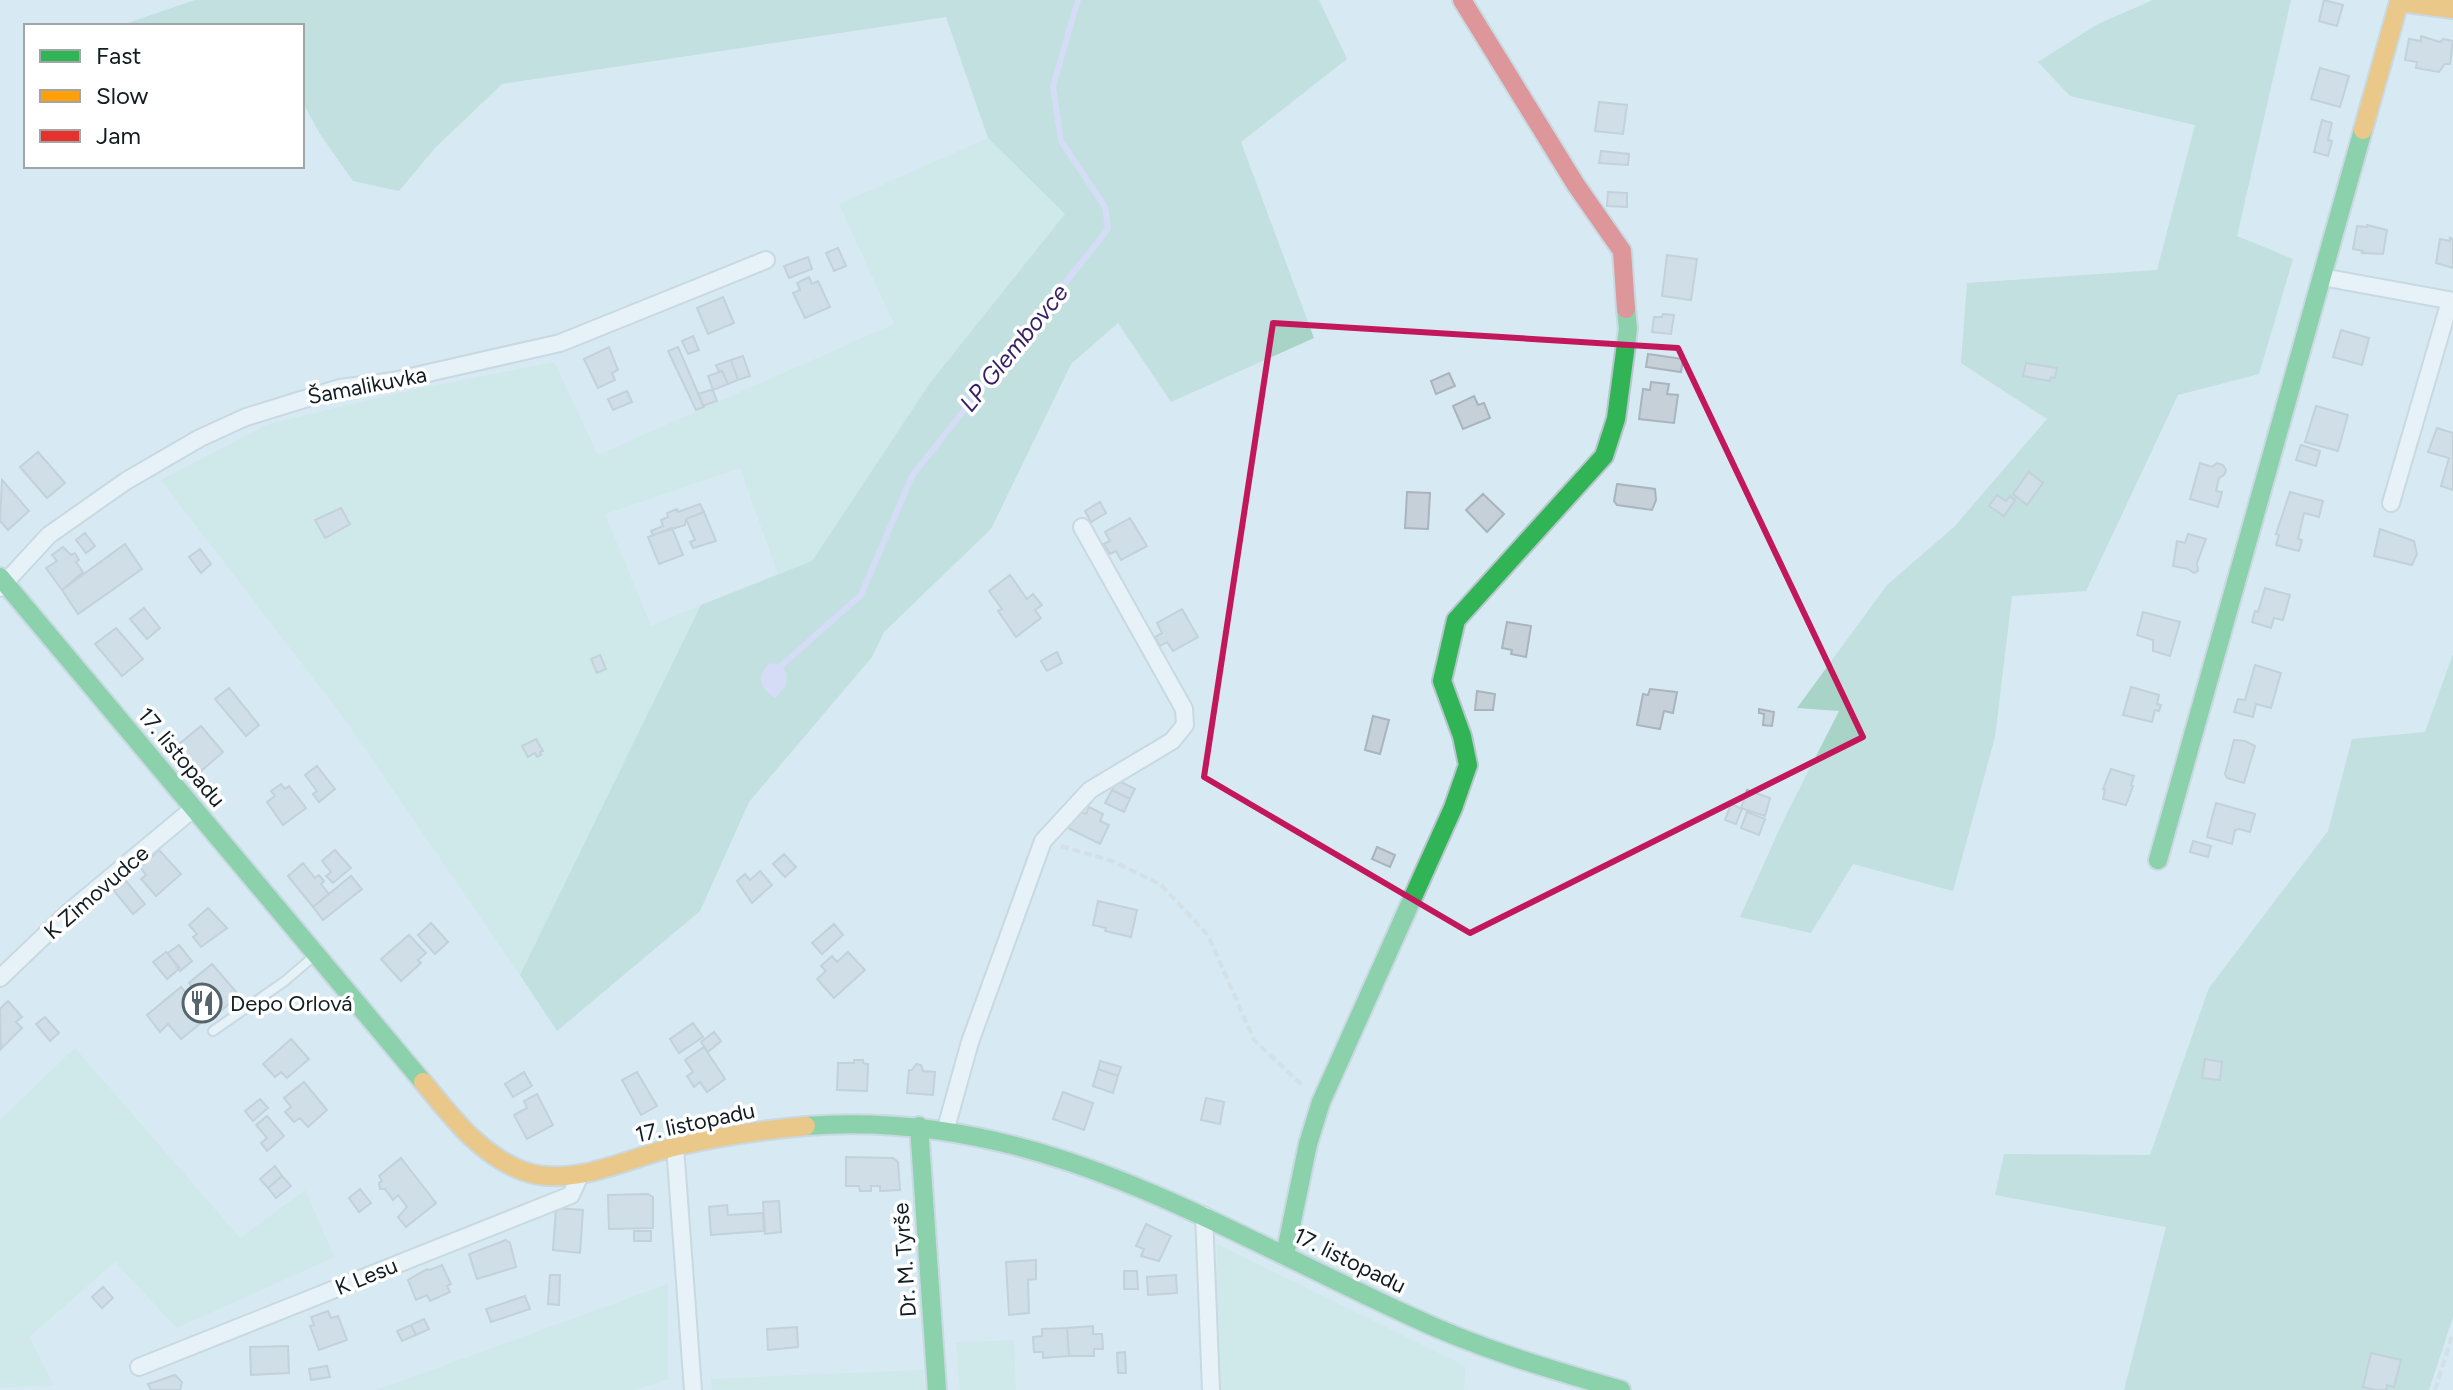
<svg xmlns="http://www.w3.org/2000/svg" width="2453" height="1390" viewBox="0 0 2453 1390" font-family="Figtree,sans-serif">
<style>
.green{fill:#c6e7de}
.forest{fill:#a7d4c7}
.water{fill:#d1cdfa}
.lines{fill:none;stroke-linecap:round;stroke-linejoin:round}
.stream{stroke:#d1cdfa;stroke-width:6}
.building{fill:#c5d0d9;stroke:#a9b4bd;stroke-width:2}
.lane-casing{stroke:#b7c5cc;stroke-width:12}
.street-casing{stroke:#b7c5cc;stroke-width:20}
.fast-casing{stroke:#b7c5cc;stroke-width:22}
.slow-casing{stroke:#b7c5cc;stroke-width:22}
.jam-casing{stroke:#b7c5cc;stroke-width:22}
.path{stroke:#cfd5d7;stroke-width:4;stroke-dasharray:8 4;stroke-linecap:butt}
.lane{stroke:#f9fcfd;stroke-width:8}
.street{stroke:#f9fcfd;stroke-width:16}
.fast{stroke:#30b455;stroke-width:18}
.slow{stroke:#ff9f0a;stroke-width:18}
.jam{stroke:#e5322d;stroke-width:18}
.marked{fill:none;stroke:#c2185b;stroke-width:6;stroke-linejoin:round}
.labels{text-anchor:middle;stroke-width:7;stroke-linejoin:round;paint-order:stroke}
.street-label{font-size:22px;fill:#111d23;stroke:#fff}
.poi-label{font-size:22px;fill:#111d23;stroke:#fff;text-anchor:start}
.water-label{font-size:24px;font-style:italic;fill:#361f63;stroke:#fff}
</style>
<rect width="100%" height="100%" fill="#d7e9f2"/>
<path class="green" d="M988,138L1065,214L930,383L812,561L778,574L740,468L605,514L651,626L701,605L520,975L346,721L161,480L266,425L398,393L554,362L598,455L894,324L839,204Z
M75,1048L240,1238L305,1190L334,1257L177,1328L115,1262L29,1337L54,1385L0,1388V1120Z
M1217,1244L1465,1366L1464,1390H1215Z
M668,1284V1379L634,1390H377Z
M1014,1340L1016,1390H960L956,1343Z
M923,1370L925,1390H712L711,1379Z"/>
<path class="forest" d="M195,0H1319L1347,59L1241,142L1314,338L1171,402L1118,323L1071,364L991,529L884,632L872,657L749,802L700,911L557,1031L520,975L701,605L812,561L930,383L1065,214L988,138L946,17L502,84L435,148L399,191L353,181L320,134L302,101V26H119Z
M2153,0H2291L2237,236L2293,259L2259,374L2178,395L2086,591L2012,596L1995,737L1953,891L1853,864L1811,933L1740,917L1785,817L1839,711L1797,708L1887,585L1954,527L2047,419L1961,363L1967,283L2157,270L2195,125L2070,96L2038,62L2098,24Z
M2453,654V1317L2429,1390H2124L2166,1227L1995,1195L2004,1154L2150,1155L2209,988L2328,831L2352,739L2425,732Z"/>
<path class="water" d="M769,663L782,665L787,675L786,686L775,698C759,687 756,678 769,663Z"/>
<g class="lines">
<path class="stream" d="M782,665L861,595L912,476L1108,229L1105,207L1061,141L1053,86L1078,0"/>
</g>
<path class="building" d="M2324,0L2343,5L2337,26L2319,21Z
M2421,36L2440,42L2443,39L2453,41L2450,64H2445L2439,72L2416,68L2417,62L2405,60L2409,39L2421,41Z
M2320,68L2349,76L2340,107L2311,99Z
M1599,102L1627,105L1623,134L1595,131Z
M2322,120L2332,123L2328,140L2332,141L2328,156L2314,152Z
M1601,151L1629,154L1628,165L1599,163Z
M1608,192L1627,193V207L1607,206Z
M2367,225L2387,230L2383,254L2362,253L2363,251L2353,249L2357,226L2367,227Z
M2450,238L2453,239V268L2436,263L2440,239L2450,241Z
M838,248L846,266L834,271L826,253Z
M1667,255L1697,259L1691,300L1662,296Z
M808,257L812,269L789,278L784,266Z
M809,277L812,284L818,281L830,307L805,318L793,293L800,290L797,283Z
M723,297L734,323L708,334L697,308Z
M1663,314L1674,315L1671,334L1652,332L1654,317H1662Z
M2341,330L2369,338L2362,365L2333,357Z
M693,336L699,350L688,354L682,341Z
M609,347L618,370L612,373L615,380L598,388L584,359Z
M678,347L704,407L696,410L668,351Z
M1648,354L1683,359L1681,372L1646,367Z
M743,356L750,376L738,380L731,360Z
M731,360L738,380L728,384L722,371L719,372L716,365Z
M2026,363L2057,368L2055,378L2051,377L2050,381L2023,376Z
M722,371L728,384L713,390L708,376Z
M1449,373L1455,386L1436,394L1431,381Z
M1651,382L1669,384L1667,394L1678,395L1674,423L1639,419L1643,389L1650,390Z
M710,390L713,391L717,401L703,406L698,394Z
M627,391L632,402L613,410L608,399Z
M1474,396L1478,405L1484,403L1490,418L1463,429L1453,406Z
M2316,406L2348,415L2338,451L2305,442Z
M2437,428L2453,433V490L2441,486L2449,458L2428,452Z
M2301,445L2320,451L2316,466L2296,460Z
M38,452L65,483L47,498L20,467Z
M2200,463L2212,467L2217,463L2223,465L2226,470L2224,475L2219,478L2216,491L2222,492L2218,507L2190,499Z
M2029,472L2043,483L2027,505L2013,494Z
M2,480L29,511L8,530L0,521Z
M1617,484L1655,489L1656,500L1652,510L1617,505L1614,501Z
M1407,492L1430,493L1428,529L1405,528Z
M2290,492L2323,501L2319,517L2304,513L2298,539L2302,540L2299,551L2276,545L2279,535L2276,534Z
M1483,494L1504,514L1487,532L1466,510Z
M1997,495L2006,501L2010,496L2015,500L2004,516L1989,506Z
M1100,502L1106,513L1091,522L1085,511Z
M700,504L704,512L686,519L685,525L653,535L651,531L663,526L661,520L668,517L667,513L677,509L678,512Z
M341,508L350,524L325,538L315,520Z
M704,512L716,541L693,548L690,542L695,540L686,519Z
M1130,518L1147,546L1121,560L1116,551L1110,554L1104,544L1110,541L1105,532Z
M672,528L683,555L659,564L648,537Z
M2380,529L2414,541L2417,554L2412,565L2374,556Z
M85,533L95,546L86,553L76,540Z
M2188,534L2206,539L2197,563L2198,571L2194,573L2188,569L2173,566L2177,541L2185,543Z
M125,544L142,569L78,614L62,590Z
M63,547L71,555L75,553L79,560L76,562L83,572L62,590L46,568L57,561L52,555Z
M200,549L211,564L201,573L189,557Z
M1010,575L1027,599L1033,594L1042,605L1035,610L1041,618L1016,637L998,611L1002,609L989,591Z
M2265,588L2290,595L2283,620L2274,618L2271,628L2252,622L2255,611L2258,612Z
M144,608L160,628L147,639L130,619Z
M1182,609L1198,637L1173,651L1167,642L1160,646L1155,637L1162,633L1157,623Z
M2143,612L2180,622L2170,656L2153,651V640L2137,635Z
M1507,622L1531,626L1526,657L1511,654L1512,650L1502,648Z
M116,628L143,659L122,676L95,644Z
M1057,652L1062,663L1047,671L1041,661Z
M600,655L606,669L597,673L591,659Z
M2255,665L2281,673L2271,708L2256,704L2253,717L2234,712L2238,699L2245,700Z
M2131,687L2159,695L2157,704L2161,705L2159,711L2155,710L2152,722L2123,715Z
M229,688L259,725L246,736L215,699Z
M1650,689L1677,692L1673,713L1664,711L1660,729L1637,725L1643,694L1648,695Z
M1477,691L1495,694L1493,710H1475Z
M1759,709L1774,712L1772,726L1763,725L1764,714L1759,713Z
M1373,716L1389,720L1380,754L1365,750Z
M201,726L223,752L200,772L178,745Z
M536,739L543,751L540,752L541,755L537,757L535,753L528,757L522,746Z
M2234,740L2245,741L2255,746L2244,783L2227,778L2225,774Z
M317,766L335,789L319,802L313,794L317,791L305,775Z
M2111,769L2134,776L2131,785L2133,786L2126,805L2103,799L2105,789H2103Z
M1117,780L1135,789L1130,799L1112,790Z
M281,784L285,789L289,786L306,808L283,825L267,802L275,796L271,791Z
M1112,790L1130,799L1124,812L1105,803Z
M1747,790L1770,798L1765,816L1741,808Z
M2216,803L2255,814L2250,832L2239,829L2235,830L2232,844L2207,837Z
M1731,804L1742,809L1736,824L1725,820Z
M1089,807L1103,814L1100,821L1109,825L1100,844L1068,828L1077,810L1086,814Z
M1747,812L1765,819L1759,835L1741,828Z
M2193,841L2211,846L2208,857L2190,852Z
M1377,847L1395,855L1390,867L1372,859Z
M159,850L181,874L156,896L141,879L146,875L140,867Z
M335,850L351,868L333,883L326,876L331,872L322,861Z
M784,854L796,867L785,877L773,864Z
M303,863L315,878L319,875L324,881L321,884L329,894L313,907L288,876Z
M760,871L772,885L752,903L737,881L745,874L750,880Z
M351,876L362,889L323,920L313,907Z
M126,881L145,904L133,914L114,891Z
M1098,901L1137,910L1131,937L1105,931L1106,928L1093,925Z
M208,908L227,928L201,947L193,937L197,934L189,925Z
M431,923L448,942L435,954L418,935Z
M834,924L843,935L822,954L812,943Z
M409,935L426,953L418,960L421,963L401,981L381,959Z
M179,945L192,961L180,971L168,953Z
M166,952L180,968L167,979L153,962Z
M848,952L865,970L834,998L817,979L826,971L821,966L832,956L837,962Z
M212,964L238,994L237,997L209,1021L187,993L193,988L189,983Z
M181,987L207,1018L181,1039L168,1024L160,1032L147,1015Z
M8,1001L22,1017L16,1022L22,1028L1,1049L0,1009Z
M45,1017L59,1033L50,1041L36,1024Z
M693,1023L703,1037L679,1053L670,1039Z
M714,1032L721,1041L708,1052L701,1042Z
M291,1039L309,1059L287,1078L281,1072L275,1077L263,1064Z
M704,1047L725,1079L707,1092L700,1082L694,1087L687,1076L693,1072L685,1060Z
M2205,1059L2222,1062L2220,1080L2202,1078Z
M854,1060H863V1063L868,1064L867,1091L837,1090L838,1063H854Z
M1100,1061L1121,1067L1118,1076L1098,1069Z
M916,1064L921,1065L923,1071L935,1072L933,1095L907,1093L909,1070H912Z
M1098,1069L1118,1076L1113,1093L1093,1086Z
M524,1072L532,1086L513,1097L505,1084Z
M637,1072L657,1106L641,1115L622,1080Z
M304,1082L327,1110L308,1127L300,1118L294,1122L285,1112L291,1107L284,1098Z
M1063,1092L1093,1103L1084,1130L1053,1119Z
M537,1094L553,1125L527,1139L514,1115L527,1108L524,1101Z
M1206,1098L1224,1102L1220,1124L1201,1120Z
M260,1099L268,1108L253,1121L245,1111Z
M267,1116L284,1136L267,1151L261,1143L267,1138L256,1125Z
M846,1157L893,1158L898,1162L900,1190L880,1191V1186H871V1191H860L859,1186H846Z
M401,1158L436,1203L406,1227L398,1217L407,1207L398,1195L393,1200L385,1189H380L379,1183L382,1181L379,1176Z
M275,1166L282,1176L268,1188L260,1179Z
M282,1176L291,1186L276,1198L268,1188Z
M360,1189L371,1203L359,1212L349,1198Z
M648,1194L653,1197V1228L609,1229L608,1195Z
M779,1201L781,1232L765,1234L763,1202Z
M727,1205L728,1215L763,1213L764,1231L711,1235L709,1207Z
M556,1208L583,1210L580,1253L553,1250Z
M1146,1224L1171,1236L1159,1261L1141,1256L1144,1249L1136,1246Z
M634,1231H651V1241H634Z
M506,1240L510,1243L516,1267L477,1279L469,1254Z
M1036,1260V1279L1028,1280L1029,1313L1009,1315L1006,1262Z
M442,1265L451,1284L447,1286L450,1292L430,1301L427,1295L416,1300L408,1280L427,1269L430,1270Z
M1124,1271H1137L1138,1289H1124Z
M550,1275H560L559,1305L548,1304Z
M1176,1275L1177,1293L1148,1295L1147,1277Z
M103,1287L113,1298L102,1308L92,1297Z
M525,1296L530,1309L491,1322L486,1309Z
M328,1311L331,1318L338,1316L347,1340L319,1350L310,1326L314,1325L311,1317Z
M424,1319L429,1329L416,1335L411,1325Z
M411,1325L416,1335L402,1341L397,1331Z
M1093,1326V1334H1102L1103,1349H1094V1356H1069L1067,1328Z
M797,1327L798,1347L768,1350L767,1329Z
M1067,1328L1069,1356L1043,1358V1352H1034L1033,1337L1042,1336V1329Z
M288,1346L289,1373L251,1375L250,1347Z
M1125,1352L1126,1373H1118L1117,1353Z
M2371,1353L2401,1360L2394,1387L2387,1385L2386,1390H2377L2363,1387Z
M327,1366L330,1377L311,1380L309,1369Z
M175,1375L182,1382L180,1390H151L148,1384Z"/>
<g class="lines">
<g class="lane-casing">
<path id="lane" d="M213,1031L285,981L313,957"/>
</g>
<g class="street-casing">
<path id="street" d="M2322,277L2453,301
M2391,503L2450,301
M0,588L49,535L126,481L200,438L246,417L340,388L393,381L560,343L766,260
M0,978L69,912L194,808
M946,1128L970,1042L1043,841L1090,790L1172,741L1185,725L1184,709L1082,527
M675,1146L693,1390
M1204,1215L1211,1390
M139,1367L571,1195L581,1173"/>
</g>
<g class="fast-casing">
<path id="fast" d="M0,577L423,1082
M2158,860L2363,130
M806,1126C1035,1108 1211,1225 1410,1316C1477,1348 1549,1369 1621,1390
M919,1126L937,1390
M1285,1255L1308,1144L1321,1102L1453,808L1468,765L1462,736L1442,681L1456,620L1604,456L1616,419L1628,329L1626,309"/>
</g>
<g class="slow-casing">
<path id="slow" d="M2363,130L2399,2L2453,9
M423,1082C451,1116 480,1155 523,1171C573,1189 630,1157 678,1146C720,1136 763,1130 806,1126"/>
</g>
<g class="jam-casing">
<path id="jam" d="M1462,0L1576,185L1622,251L1626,309"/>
</g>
<path class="path" d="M1061,846L1112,861L1160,884L1208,935L1254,1040L1304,1087
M2435,1390L2453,1333"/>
<use href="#lane" class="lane"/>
<use href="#street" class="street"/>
<use href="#fast" class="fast"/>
<use href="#slow" class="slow"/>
<use href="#jam" class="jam"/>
</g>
<path d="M0 0H2453V1390H0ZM1273,323L1678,348L1863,737L1470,933L1204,777Z" fill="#d7e9f2" fill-opacity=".55" fill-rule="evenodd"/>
<path class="marked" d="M1273,323L1678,348L1863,737L1470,933L1204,777Z"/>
<defs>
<g id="restaurant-ring" transform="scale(2)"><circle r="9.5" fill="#fff" stroke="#56646b" stroke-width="1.5"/><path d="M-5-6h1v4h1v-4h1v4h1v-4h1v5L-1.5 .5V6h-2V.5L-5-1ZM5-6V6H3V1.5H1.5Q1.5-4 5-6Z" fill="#56646b"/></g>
</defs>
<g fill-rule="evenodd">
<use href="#restaurant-ring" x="202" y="1003"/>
</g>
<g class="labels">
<g class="street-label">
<text transform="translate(367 385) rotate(-11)" y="8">Šamalikuvka</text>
<text transform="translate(182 757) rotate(50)" y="8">17. listopadu</text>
<text transform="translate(96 892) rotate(-41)" y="8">K Zimovudce</text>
<text transform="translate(695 1122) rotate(-12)" y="8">17. listopadu</text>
<text transform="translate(904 1260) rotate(-94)" y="8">Dr. M. Tyrše</text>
<text transform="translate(1350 1260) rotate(26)" y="8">17. listopadu</text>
<text transform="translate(366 1276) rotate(-22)" y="8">K Lesu</text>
</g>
<g class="poi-label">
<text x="230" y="1011">Depo Orlová</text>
</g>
<g class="water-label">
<text transform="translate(1014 348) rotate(-51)" y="8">LP Glembovce</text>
</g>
</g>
<rect x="24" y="24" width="280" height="144" fill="#ffffff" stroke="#a0a5a7" stroke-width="2"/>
<rect x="40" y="50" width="40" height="12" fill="#30b455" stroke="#a0a5a7" stroke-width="2"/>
<text x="96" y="64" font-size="24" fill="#111d23">Fast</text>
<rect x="40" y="90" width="40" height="12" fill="#ff9f0a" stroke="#a0a5a7" stroke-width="2"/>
<text x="96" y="104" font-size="24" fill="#111d23">Slow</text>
<rect x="40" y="130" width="40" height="12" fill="#e5322d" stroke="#a0a5a7" stroke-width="2"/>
<text x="96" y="144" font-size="24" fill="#111d23">Jam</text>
</svg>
